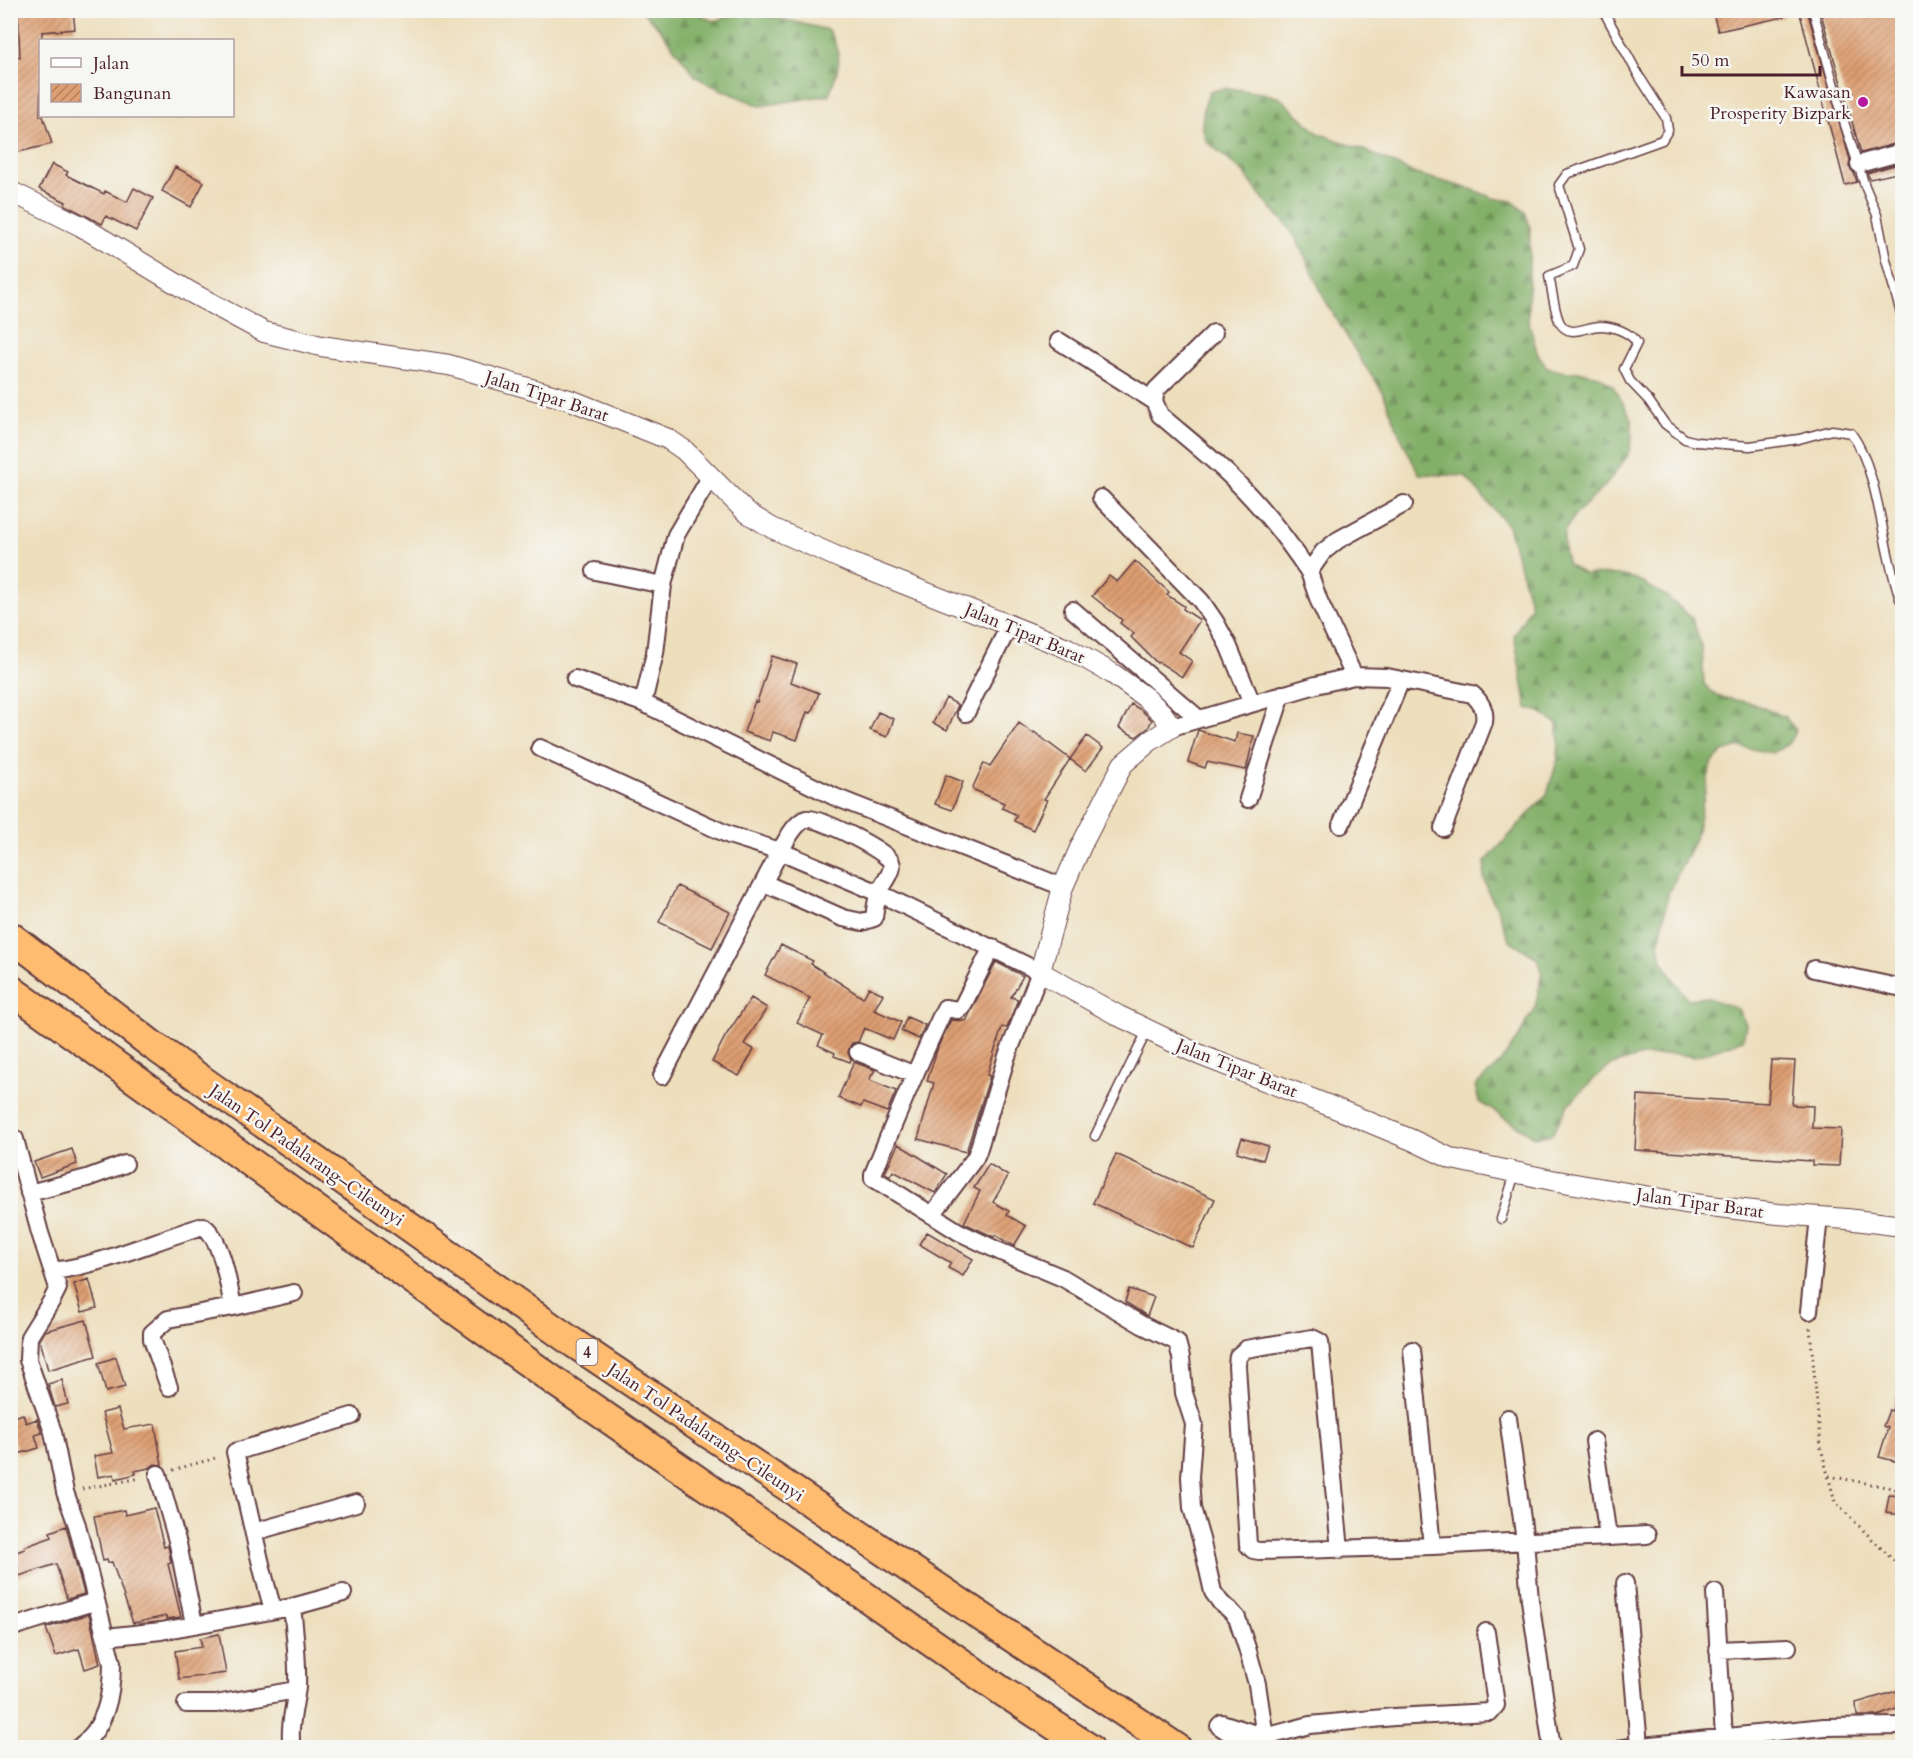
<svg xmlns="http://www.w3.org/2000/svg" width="1913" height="1758" viewBox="0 0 1913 1758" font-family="Cardo,serif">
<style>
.forest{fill:url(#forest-firs);stroke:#66684a;stroke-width:1.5}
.building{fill:url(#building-hatch)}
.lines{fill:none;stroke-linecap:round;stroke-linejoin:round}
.service-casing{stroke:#623c41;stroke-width:11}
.minor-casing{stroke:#623c41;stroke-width:20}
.tertiary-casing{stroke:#623c41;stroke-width:22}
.motorway-casing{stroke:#623c41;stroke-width:32}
.path{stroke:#623c41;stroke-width:3;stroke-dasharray:1.5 4.5;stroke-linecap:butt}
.service{stroke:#fff;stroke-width:8}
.minor{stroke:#fff;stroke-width:16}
.tertiary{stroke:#fff;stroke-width:20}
.motorway{stroke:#febc70;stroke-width:28}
.poi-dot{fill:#b5179e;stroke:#f6f6f2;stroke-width:2}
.labels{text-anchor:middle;stroke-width:5;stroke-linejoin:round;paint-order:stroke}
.shield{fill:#f6f6f2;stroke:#7e6067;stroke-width:1.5}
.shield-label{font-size:16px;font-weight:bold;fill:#4a1f2b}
.poi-label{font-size:18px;fill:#4a1f2b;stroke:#f6f6f2;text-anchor:end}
.street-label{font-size:18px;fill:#4a1f2b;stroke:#f6f6f2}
</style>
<defs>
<pattern id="forest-firs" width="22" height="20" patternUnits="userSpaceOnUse" patternTransform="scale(1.5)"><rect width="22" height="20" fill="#83b069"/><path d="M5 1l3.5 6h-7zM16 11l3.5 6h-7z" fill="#6d8f57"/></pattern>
<pattern id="building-hatch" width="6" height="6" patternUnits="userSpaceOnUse" patternTransform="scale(1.5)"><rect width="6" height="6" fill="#dd9e71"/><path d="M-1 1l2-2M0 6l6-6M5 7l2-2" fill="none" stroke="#b5805d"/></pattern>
</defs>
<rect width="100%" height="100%" fill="#f6f6f2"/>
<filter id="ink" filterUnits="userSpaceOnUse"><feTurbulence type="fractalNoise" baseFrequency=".0167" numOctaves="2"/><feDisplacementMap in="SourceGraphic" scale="12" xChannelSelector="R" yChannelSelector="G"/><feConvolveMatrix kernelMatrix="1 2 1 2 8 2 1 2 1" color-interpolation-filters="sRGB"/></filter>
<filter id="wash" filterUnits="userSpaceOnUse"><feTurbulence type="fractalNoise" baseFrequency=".008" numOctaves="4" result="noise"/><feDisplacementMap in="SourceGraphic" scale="24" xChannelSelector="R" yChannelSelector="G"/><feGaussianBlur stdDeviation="1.35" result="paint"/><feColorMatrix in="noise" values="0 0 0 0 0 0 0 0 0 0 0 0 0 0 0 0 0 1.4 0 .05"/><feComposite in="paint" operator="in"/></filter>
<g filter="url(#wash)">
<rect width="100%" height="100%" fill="#eddebc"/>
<path class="forest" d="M416,11H467L460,20L424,18Z
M642,11H704L701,16L714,21L749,11L828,30C845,58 839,66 829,95L760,106L711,85L696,77L659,28Z
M1228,88L1263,93L1280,98L1318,133L1366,151L1416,174L1474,190L1493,198L1512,201L1525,212L1530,227L1528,319L1537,352L1547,368L1565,372H1582L1599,376L1613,386L1632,419V439L1628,455L1606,485L1574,516L1564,532V549L1568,565L1584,574L1619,575L1636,579L1666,596L1692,618L1702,648L1704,684L1716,696L1751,703L1785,717L1796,730L1788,744L1773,753L1740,747L1723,752L1711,764L1695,839L1668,894L1659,944L1662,961L1687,999L1706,997L1738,1009L1746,1024L1743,1040L1694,1057L1676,1054L1642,1056L1612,1065L1596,1077L1568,1105L1552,1134L1535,1137C1516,1126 1498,1113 1479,1102L1475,1086L1500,1063L1520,1035L1527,1020L1534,1012L1542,975L1537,958L1509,940L1497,908L1489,894L1484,878L1485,862L1547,794L1558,758L1559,741L1557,724L1539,712L1527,708L1514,635L1531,606L1508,526L1465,476L1419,474L1402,440L1383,393L1374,378L1364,365L1326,302L1297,240L1287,225L1264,200L1244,173L1206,141L1202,125L1204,107L1210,91Z"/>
<g id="blocks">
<path class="building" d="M18,10H73L75,29L42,32L40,116H43L52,144L10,154V55L20,57Z
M1712,10H1783L1784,17L1718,31Z
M1799,10H1807L1850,160L1849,167L1854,173L1857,182L1845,185Z
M1820,10H1902V142L1861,153Z
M1902,163V172L1870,179L1867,173Z
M52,164L68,172L66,175L104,194L105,191L127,202L134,188L153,198L136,231L106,216L102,224L65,205L66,202L39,189Z
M175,167L204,182L191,207L162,191Z
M1135,561L1169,592L1167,595L1184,606L1183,609L1200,620L1179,652L1192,661L1182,677L1159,662L1157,663L1131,637L1134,634L1120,623L1122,620L1092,596L1109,576L1117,582Z
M772,656L797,664L791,682L819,693L811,713L807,712L797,740L773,732L770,741L744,732L755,701L757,702Z
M946,698L958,705L947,730L933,723Z
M1131,704L1141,710L1152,720L1148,728L1136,737L1119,728Z
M878,712L894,719L887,737L870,730Z
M1019,723L1033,733L1034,732L1070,759L1044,799L1047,800L1033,830L1014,821L1017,815L1002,808L1004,803L972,789L984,763L990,766Z
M1198,730L1235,742L1237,733L1254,736L1246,770L1207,762L1205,768L1188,762Z
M1087,736L1103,748L1086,771L1070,759Z
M946,775L963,782L952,810L935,804Z
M677,886L730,912L712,948L659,922Z
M781,945L813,961L811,964L863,998L869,987L883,994L874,1010L901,1022L893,1040L864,1028L858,1042L852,1043L849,1048L848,1053L851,1059L850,1062L834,1056L835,1053L818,1045L823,1035L797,1023L810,998L765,975Z
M996,962L1023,976L1011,997L1018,999L1007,1028L1002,1027L987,1075L990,1076L966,1152L918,1139L934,1083L927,1081L938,1047L951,1020L966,1021Z
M751,998L767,1008L744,1044L754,1049L739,1076L712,1062L725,1037Z
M907,1017L925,1025L919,1039L901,1031Z
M1771,1060L1795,1061L1792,1105L1813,1106L1812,1128L1841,1129L1839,1166L1812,1165V1161L1635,1150L1638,1095L1768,1103Z
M854,1062L875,1070L869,1080L896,1091L887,1112L863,1103L861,1107L838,1098Z
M1242,1138L1268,1146L1263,1160L1237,1152Z
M898,1144L947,1174L935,1193L893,1171L890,1176L885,1173Z
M72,1149L77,1164L40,1177L34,1162Z
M1116,1154L1215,1199L1193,1248L1093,1203Z
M989,1164L1008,1176L993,1202L1009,1211L1007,1215L1026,1226L1014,1246L995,1235L994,1237L964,1223L980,1191L974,1188Z
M927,1232L973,1259L963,1276L948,1268L951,1263L919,1244Z
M89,1279L97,1308L82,1312L74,1284Z
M1129,1289L1154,1297L1147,1316L1125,1302Z
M86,1320L96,1356L48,1370L40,1340L45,1331Z
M116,1357L125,1387L106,1392L98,1363Z
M62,1380L68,1404L55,1407L48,1384Z
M1898,1391H1902V1463L1879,1457L1888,1428L1883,1426L1889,1410L1892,1411Z
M118,1409L124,1429L155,1424L162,1465L155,1464L149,1468L135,1471L136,1474L115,1479L114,1474L98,1477L94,1456L113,1453L102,1413Z
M23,1414L26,1423L37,1419L42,1433L35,1435L39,1448L18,1454L10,1431V1418Z
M1889,1495L1902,1496V1515L1886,1513Z
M154,1508L164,1547L168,1546L171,1563L168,1564L181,1617L167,1619L166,1616L133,1623L112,1562L108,1563L107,1560L103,1561L94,1516L124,1510L125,1515Z
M66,1526L84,1594L67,1599L56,1564L10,1579V1554L25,1549L24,1547L52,1537L50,1532Z
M89,1614L100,1664L85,1669L79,1649L56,1656L46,1628Z
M219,1634L226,1673L179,1679L175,1651L202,1647L200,1638Z
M1900,1690L1902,1699V1707L1878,1716H1857L1856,1703Z"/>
</g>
</g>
<g filter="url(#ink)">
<use href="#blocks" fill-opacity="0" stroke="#623c41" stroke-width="1.5"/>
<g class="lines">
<g class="service-casing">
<path id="service" d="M1603,10L1639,76L1666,118L1668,130L1662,140L1567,174L1559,185L1579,249L1573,266L1549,276C1552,289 1554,309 1559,321C1568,340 1586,326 1600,326C1613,326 1630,332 1637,343L1624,369L1630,381L1649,401L1665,424L1685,439L1697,442L1750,446L1799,439L1832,430L1851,433C1874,464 1880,520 1889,558C1892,572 1896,585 1900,599L1902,601
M1813,10L1845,125L1865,186L1877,215L1886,260L1902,317
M1095,1136L1147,1031
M1501,1219L1515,1173"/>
</g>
<g class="minor-casing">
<path id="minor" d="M1859,164L1902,152
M1214,333L1156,390L1154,401L1160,415C1182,434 1205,452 1226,472C1257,501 1285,536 1309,572
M1059,341L1154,401
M1101,498L1201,601L1216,623L1228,645L1252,703
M595,571L663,585
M1073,610L1199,719
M1354,676L1319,601L1309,572L1323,552L1338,540L1404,504
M575,679L643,703L835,797L1063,887
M643,703L655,653L663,585L676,535L711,476
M966,713L1010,624
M1172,727L1316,685L1354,676L1387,677L1472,694C1481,702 1486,710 1484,722L1443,828
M540,748L729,835L780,851L879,893L1040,972L1007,1056L978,1151L975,1158L932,1215
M1248,799L1282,694
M1341,825L1401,680
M992,947L962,1007L958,1010L945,1008C919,1062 896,1118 873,1174V1178L959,1232L1001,1252L1063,1278L1142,1325L1177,1342L1181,1357L1184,1393L1194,1424L1190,1477L1192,1508L1201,1539L1213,1592L1221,1603L1230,1610L1237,1618L1247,1648L1257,1684L1265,1737L1222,1723L1219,1726L1253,1748
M1814,969L1902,988
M858,1052L915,1075
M662,1076L780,851C786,842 794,823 806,819C817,816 887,851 891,862C895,871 883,883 880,891C876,899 875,910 874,918L862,922L843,918L764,883
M15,1139L40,1233L58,1288L52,1300L29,1337L28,1360L53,1432L65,1492L77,1525L112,1663C112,1695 106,1728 78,1748
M29,1193L87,1178L125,1164
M53,1271C105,1264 153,1241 203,1226C222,1238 229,1287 233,1307L168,1319L152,1333V1339L169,1387
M233,1307L294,1293
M1809,1311L1819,1217
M1412,1350L1432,1546
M1508,1418L1525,1541L1530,1600L1552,1748
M1594,1441L1608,1537
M158,1474L178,1544L194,1624
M254,1532L356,1503
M1340,1550L1320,1342L1312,1338L1246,1349L1238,1356L1237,1365L1248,1545L1253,1550L1259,1551L1432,1546L1647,1535
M1625,1583L1639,1746
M1715,1593L1724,1737
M292,1607L343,1593
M273,1610C258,1558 248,1505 235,1452L352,1416
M10,1628L96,1601
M106,1637L161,1631L292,1607C295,1633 298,1660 297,1687C295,1706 288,1728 292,1748
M1718,1650L1788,1647
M186,1704H216L296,1690
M1265,1737L1310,1725L1394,1717L1490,1712L1496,1705L1486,1632
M1623,1748L1824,1727L1902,1726"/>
</g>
<g class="tertiary-casing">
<path id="tertiary" d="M10,191L81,226L190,292L264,332L321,346L449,365L573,401L668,439L684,450L746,512L772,528L851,563L1067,648L1113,674L1146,698L1162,713L1172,727L1150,741L1123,764L1081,846L1063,887L1040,972L1119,1016L1200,1055L1330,1106L1412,1140L1452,1159L1552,1180L1685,1203L1778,1214L1847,1219L1902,1226"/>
</g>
<g class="motorway-casing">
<path id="motorway" d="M10,936L151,1044L575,1344L1177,1748
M10,989L554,1381L1002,1691L1089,1748"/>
</g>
<path class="path" d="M1810,1328L1821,1448L1835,1502L1902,1569
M173,1470L219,1457
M1829,1476L1902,1490
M82,1489L141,1478"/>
<use href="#service" class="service"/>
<use href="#minor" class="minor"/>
<use href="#tertiary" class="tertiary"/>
<use href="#motorway" class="motorway"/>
</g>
</g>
<circle class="poi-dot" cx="1863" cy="102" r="6"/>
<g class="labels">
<rect class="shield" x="576.5" y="1339" width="21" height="26" rx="4.5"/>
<g class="shield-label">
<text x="587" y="1358">4</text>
</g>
<g class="poi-label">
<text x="1851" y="98">Kawasan<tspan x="1851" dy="21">Prosperity Bizpark</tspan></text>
</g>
<g class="street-label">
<text transform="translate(547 396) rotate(18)" y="6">Jalan Tipar Barat</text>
<text transform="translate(1025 633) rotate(23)" y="6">Jalan Tipar Barat</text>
<text transform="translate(1237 1068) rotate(22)" y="6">Jalan Tipar Barat</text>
<text transform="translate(307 1155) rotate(35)" y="6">Jalan Tol Padalarang–Cileunyi</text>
<text transform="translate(1700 1203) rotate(8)" y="6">Jalan Tipar Barat</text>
<text transform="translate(706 1432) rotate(34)" y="6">Jalan Tol Padalarang–Cileunyi</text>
</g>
</g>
<rect width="1913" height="1758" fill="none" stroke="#f6f6f2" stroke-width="36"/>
<rect x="39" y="39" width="195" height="78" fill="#f6f6f2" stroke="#b1a0a2" stroke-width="1.5"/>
<rect x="51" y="58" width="30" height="9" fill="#ffffff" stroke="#b1a0a2" stroke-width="1.5"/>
<text x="93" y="69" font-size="18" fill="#4a1f2b">Jalan</text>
<rect x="51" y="84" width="30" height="18" fill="url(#building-hatch)" stroke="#b1a0a2" stroke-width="1.5"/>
<text x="93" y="99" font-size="18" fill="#4a1f2b">Bangunan</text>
<path d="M1682 66v9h138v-9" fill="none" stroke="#4a1f2b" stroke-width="3"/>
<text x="1691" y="66" font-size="18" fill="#4a1f2b" stroke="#f6f6f2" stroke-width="4.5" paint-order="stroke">50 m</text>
</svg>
